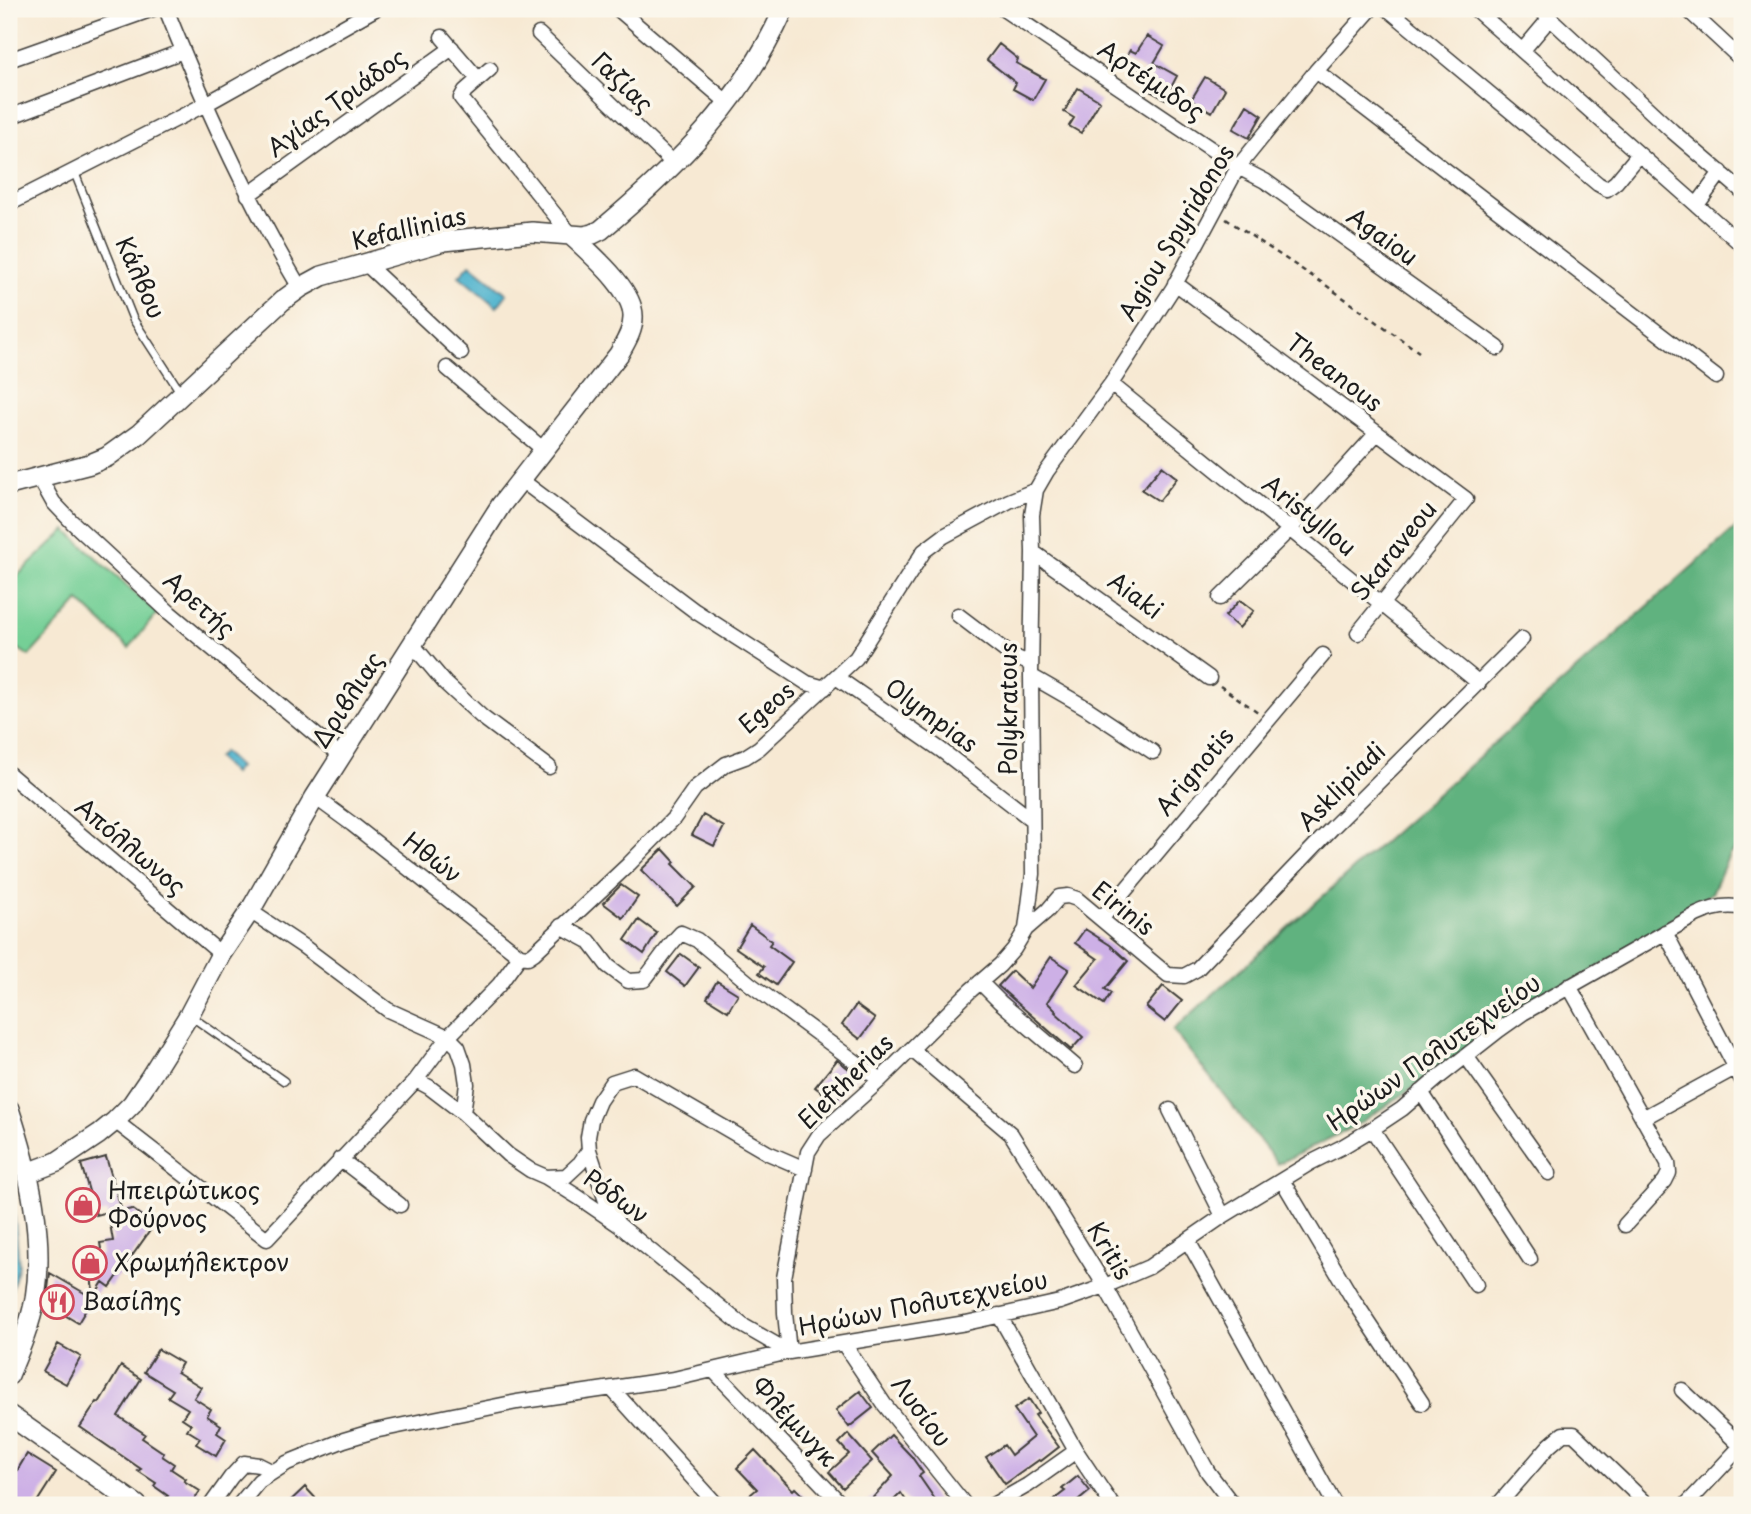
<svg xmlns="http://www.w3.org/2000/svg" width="1751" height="1514" viewBox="0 0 1751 1514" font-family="'Playpen Sans',sans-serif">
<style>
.green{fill:#75cf96;stroke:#487659;stroke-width:2}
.forest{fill:#60b27f;stroke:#3e674e;stroke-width:2}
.water{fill:#4eb2cd;stroke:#356774;stroke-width:2}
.building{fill:#cdb0e6}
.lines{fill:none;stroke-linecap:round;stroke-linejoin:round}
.lane-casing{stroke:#3d3b37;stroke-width:10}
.street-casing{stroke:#3d3b37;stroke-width:17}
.secondary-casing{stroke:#3d3b37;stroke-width:22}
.path{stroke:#3d3b37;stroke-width:2.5;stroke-dasharray:5 5;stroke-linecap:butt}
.lane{stroke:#fff;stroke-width:7}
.street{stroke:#fff;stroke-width:14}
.secondary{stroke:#fff;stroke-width:19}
.labels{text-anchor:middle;stroke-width:7;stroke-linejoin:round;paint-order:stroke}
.street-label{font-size:24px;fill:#1c1c1c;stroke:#fbf7ec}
.poi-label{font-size:24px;fill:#1c1c1c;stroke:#fbf7ec;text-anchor:start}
</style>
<rect width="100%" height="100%" fill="#fbf7ec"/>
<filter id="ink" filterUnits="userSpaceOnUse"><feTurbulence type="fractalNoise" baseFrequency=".0143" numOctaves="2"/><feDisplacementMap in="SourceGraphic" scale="14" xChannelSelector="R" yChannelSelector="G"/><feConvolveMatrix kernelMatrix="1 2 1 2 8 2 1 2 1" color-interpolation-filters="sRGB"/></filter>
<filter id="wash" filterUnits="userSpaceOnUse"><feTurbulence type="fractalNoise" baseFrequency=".00686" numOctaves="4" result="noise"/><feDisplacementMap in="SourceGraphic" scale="28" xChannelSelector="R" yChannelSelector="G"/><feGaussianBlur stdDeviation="1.57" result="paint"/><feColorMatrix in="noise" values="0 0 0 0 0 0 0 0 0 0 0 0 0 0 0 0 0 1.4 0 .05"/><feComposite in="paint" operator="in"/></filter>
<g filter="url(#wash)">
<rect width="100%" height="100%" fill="#f7e9d3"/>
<path class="green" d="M66,530L157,613L129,648L79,601L29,656L9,642V572L14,579Z"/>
<path class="forest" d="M1742,522V843L1729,855L1712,893L1355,1126L1278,1164L1173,1030Z"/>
<path class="water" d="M470,264L507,294L497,307L459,276Z
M223,752L239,767L233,774L217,758Z
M9,1169L11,1177L19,1265L9,1298Z"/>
<g id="blocks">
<path class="building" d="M1147,36L1164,46L1154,63L1177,76L1165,99L1146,89L1153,76L1125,59L1130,50L1136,53Z
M999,44L1018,59L1016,63L1045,79L1033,100L1013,89L1016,83L987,60Z
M1205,77L1225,89L1212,112L1191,100Z
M1078,88L1100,101L1081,133L1069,126L1074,118L1064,112Z
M1247,105L1262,115L1249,138L1233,129Z
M1162,466L1177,478L1159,501L1142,490Z
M1240,600L1254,611L1239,628L1225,616Z
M703,815L724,827L714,846L692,835Z
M663,849L675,862L673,864L696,887L677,906L641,870Z
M621,885L638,897L623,918L603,903Z
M639,920L657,933L644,954L625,940Z
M750,925L772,941L769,945L792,962L776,985L759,973L764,967L736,948Z
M1085,929L1110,945L1128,961L1105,989L1111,993L1104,1004L1076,985L1098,959L1075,943Z
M681,954L699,967L685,986L667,972Z
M1051,957L1069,969L1047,1002L1056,1011L1055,1012L1083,1037L1071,1050L998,986L1012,971L1030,988Z
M717,981L738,994L728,1011L707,998Z
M1163,986L1182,1001L1165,1022L1146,1007Z
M856,1005L875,1019L860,1039L842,1025Z
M837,1060L857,1075L835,1102L815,1087Z
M106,1157L122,1211L132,1209L154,1225L110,1287L103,1282L94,1296L88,1258L102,1255L100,1243L113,1241L108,1212L96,1215L81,1164Z
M50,1273L93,1298L78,1323L46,1304Z
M58,1344L81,1357L66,1384L43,1371Z
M158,1349L182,1363L177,1372L201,1387L194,1398L211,1409L207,1416L221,1425L217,1433L226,1439L216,1456L196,1444L200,1438L187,1430L191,1424L182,1418L188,1409L168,1397L173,1390L144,1372Z
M121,1366L141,1379L118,1416L145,1434L142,1438L164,1453L162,1456L174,1464L171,1469L186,1479L184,1481L200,1491L191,1505H177L166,1498L168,1496L154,1486L156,1483L138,1471L141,1469L80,1427L97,1402L99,1403Z
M860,1391L873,1408L849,1427L836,1410Z
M1029,1399L1038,1413L1035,1415L1059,1447L1041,1461L1039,1460L1005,1484L986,1457L1004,1445L1011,1455L1033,1437L1014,1409Z
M848,1434L872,1461L843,1488L829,1472L849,1454L839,1443Z
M891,1435L911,1456L923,1473L919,1476L939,1505H909L901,1493L889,1505H866L893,1476L872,1453Z
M755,1450L793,1490L795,1488L814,1505H738L757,1489L737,1468Z
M27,1454L56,1472L35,1505H9V1484Z
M1078,1476L1090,1491L1073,1505H1047L1065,1491L1062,1489Z
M305,1487L322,1505H286Z"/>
</g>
</g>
<g filter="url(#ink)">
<use href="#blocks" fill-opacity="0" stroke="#3d3b37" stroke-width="2"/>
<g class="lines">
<g class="lane-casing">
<path id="lane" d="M74,171L133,319L181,393
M189,1015L284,1081"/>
</g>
<g class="street-casing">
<path id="street" d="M166,9C204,104 247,199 300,288
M618,9L728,103
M1003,9L1238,167L1265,181L1498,348
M1388,9L1598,184L1607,189L1616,182L1639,154
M1475,9L1742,245
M1540,9L1672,131L1742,191
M1687,9L1742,60
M539,34L674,164
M442,37L478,79
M1523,50L1550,18
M9,60L153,9
M490,69L465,91L461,98L572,236
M1316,71L1716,377
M9,117L183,51
M248,195L452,48
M9,204L206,104L375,9
M1697,205L1721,172
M365,263L461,353
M1175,283L1466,499L1358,633
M447,368L544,450
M1111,384L1479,683
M39,477L53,502L72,522L170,613L341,756
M521,480L695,611L807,683L825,688
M1033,552L1209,678
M1220,598L1290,529L1377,433
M958,615L1012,656L1031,664
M413,645L445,683L482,717L549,767
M1031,676L1085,707L1153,752
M836,677L941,750L1032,820
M9,774L221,954
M315,797L352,824L520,956
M250,911L304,947L388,1010L448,1037L458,1047L464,1064L467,1084L463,1113
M1102,918L1323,655
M561,926L589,941L608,966L628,981L644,980C657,964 667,947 681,933L697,940L750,984L880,1080
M1026,929L1033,874L1031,676L1033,552L1032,515L1036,490L1047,471L1111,384L1173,288L1238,167L1316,71L1371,9
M1665,932L1742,1080
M520,956L528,957L534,953L629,864L674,818L695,788L726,764L745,757L759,748L856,658L924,551L944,536L1009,501L1036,490
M980,982L1000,1002L1075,1066
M1569,986L1668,1163L1669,1173L1665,1181L1625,1225
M911,1049L1011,1134L1105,1286L1208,1472L1233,1505
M1466,1056L1549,1173
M416,1080L429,1087L463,1113L508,1155L530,1170L546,1177L578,1197L619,1225L742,1325L789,1352
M1421,1092L1530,1259
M1170,1110L1223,1216
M1643,1118L1742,1064
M115,1121L267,1239L416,1080L448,1037L499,985L520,956
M1372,1129L1476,1285
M340,1159L400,1205
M546,1177L566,1176L580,1163L589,1150
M1282,1180L1351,1296L1422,1403
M618,1224L606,1201L589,1150L588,1137L591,1120L599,1101L612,1082L634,1075L768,1153L805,1169
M1188,1241L1335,1505
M999,1315L1076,1451L1112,1505
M844,1344L884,1404L965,1505
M789,1352L785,1313L784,1278L808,1152L819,1135L880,1080L971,990L1000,965L1014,949L1026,929L1048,910L1059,897L1068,896L1077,899L1168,975L1184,976L1197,969L1332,828L1522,639
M713,1370L842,1505
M612,1389L717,1505
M1682,1390L1742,1447
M211,1505L231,1477L244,1463L259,1465L273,1472
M239,1505L259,1481L287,1463L344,1440L374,1431L517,1402L674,1379L789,1352L966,1323L1060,1302L1105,1286L1149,1267L1223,1216L1310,1163L1342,1147L1372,1129L1402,1109L1439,1077L1499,1030L1523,1013L1696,915C1711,908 1726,904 1742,908
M993,1505L1028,1485L1076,1451
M1498,1505L1549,1446L1563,1434H1574L1648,1505
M1686,1505L1742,1445"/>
</g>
<g class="secondary-casing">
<path id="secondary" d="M9,485L90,464L107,457L139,434L282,301L300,288L322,276L444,241L532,232L584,236L593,234L601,230C677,166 743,101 784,9
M9,1109C29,1169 45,1236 35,1299C30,1326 19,1351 9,1375
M28,1173L57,1162L99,1134L115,1121L132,1104L149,1079L189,1015L221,954L250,911L315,797L501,505L619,354C625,343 633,331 633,318C635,291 591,254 572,236
M9,1415L137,1505"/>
</g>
<path class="path" d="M1226,219L1327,286L1419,352
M1220,686L1258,712"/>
<use href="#lane" class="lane"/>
<use href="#street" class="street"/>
<use href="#secondary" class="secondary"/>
</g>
</g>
<defs>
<g id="shop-ring" transform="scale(1.75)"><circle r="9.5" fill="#fbf7ec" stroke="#d1495b" stroke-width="1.5"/><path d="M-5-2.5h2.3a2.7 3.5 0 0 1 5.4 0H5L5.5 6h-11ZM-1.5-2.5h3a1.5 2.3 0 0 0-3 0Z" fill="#d1495b"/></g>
<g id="restaurant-ring" transform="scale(1.75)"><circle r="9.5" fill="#fbf7ec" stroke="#d1495b" stroke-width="1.5"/><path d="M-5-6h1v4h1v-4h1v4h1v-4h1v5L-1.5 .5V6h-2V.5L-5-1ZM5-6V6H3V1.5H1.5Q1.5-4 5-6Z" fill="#d1495b"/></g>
</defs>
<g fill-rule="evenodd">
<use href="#shop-ring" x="83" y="1205"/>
<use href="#shop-ring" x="90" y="1263"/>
<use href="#restaurant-ring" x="57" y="1302"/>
</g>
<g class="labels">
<g class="street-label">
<text transform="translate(1151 81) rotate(34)" y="8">Αρτέμιδος</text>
<text transform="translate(622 83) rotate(44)" y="8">Γαζίας</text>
<text transform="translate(337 103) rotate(-36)" y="8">Αγίας Τριάδος</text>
<text transform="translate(409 229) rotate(-13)" y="8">Kefallinias</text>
<text transform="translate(1177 233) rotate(-59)" y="8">Agiou Spyridonos</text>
<text transform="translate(1382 237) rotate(36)" y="8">Αgaiou</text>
<text transform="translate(140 278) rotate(66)" y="8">Κάλβου</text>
<text transform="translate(1334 373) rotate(37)" y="8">Theanous</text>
<text transform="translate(1309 516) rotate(39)" y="8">Aristyllou</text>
<text transform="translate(1394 551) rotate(-51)" y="8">Skaraveou</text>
<text transform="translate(1135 596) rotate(36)" y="8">Aiaki</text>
<text transform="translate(199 605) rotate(41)" y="8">Αρετής</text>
<text transform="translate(348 700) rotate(-57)" y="8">Δριβλιας</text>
<text transform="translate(767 708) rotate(-41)" y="8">Egeos</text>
<text transform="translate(1009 709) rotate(-90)" y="8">Polykratous</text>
<text transform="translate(931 716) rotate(36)" y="8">Olympias</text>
<text transform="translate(1195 772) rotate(-50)" y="8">Arignotis</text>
<text transform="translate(1342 787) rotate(-45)" y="8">Asklipiadi</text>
<text transform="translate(130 847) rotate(40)" y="8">Απόλλωνος</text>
<text transform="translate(432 858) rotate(38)" y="8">Ηθών</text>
<text transform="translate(1123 909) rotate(38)" y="8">Eirinis</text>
<text transform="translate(1434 1053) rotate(-35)" y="8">Ηρώων Πολυτεχνείου</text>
<text transform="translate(846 1082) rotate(-45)" y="8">Eleftherias</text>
<text transform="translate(616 1197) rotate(36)" y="8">Ρόδων</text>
<text transform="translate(1109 1251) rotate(59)" y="8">Kritis</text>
<text transform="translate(923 1304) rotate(-11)" y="8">Ηρώων Πολυτεχνείου</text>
<text transform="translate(921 1412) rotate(53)" y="8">Λυσίου</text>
<text transform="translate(794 1422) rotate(47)" y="8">Φλέμινγκ</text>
</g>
<g class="poi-label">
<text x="108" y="1199">Ηπειρώτικος<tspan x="108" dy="28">Φούρνος</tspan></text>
<text x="114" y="1271">Χρωμήλεκτρον</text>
<text x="82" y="1310">Βασίλης</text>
</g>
</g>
<rect width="1751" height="1514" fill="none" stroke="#fbf7ec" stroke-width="35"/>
</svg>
